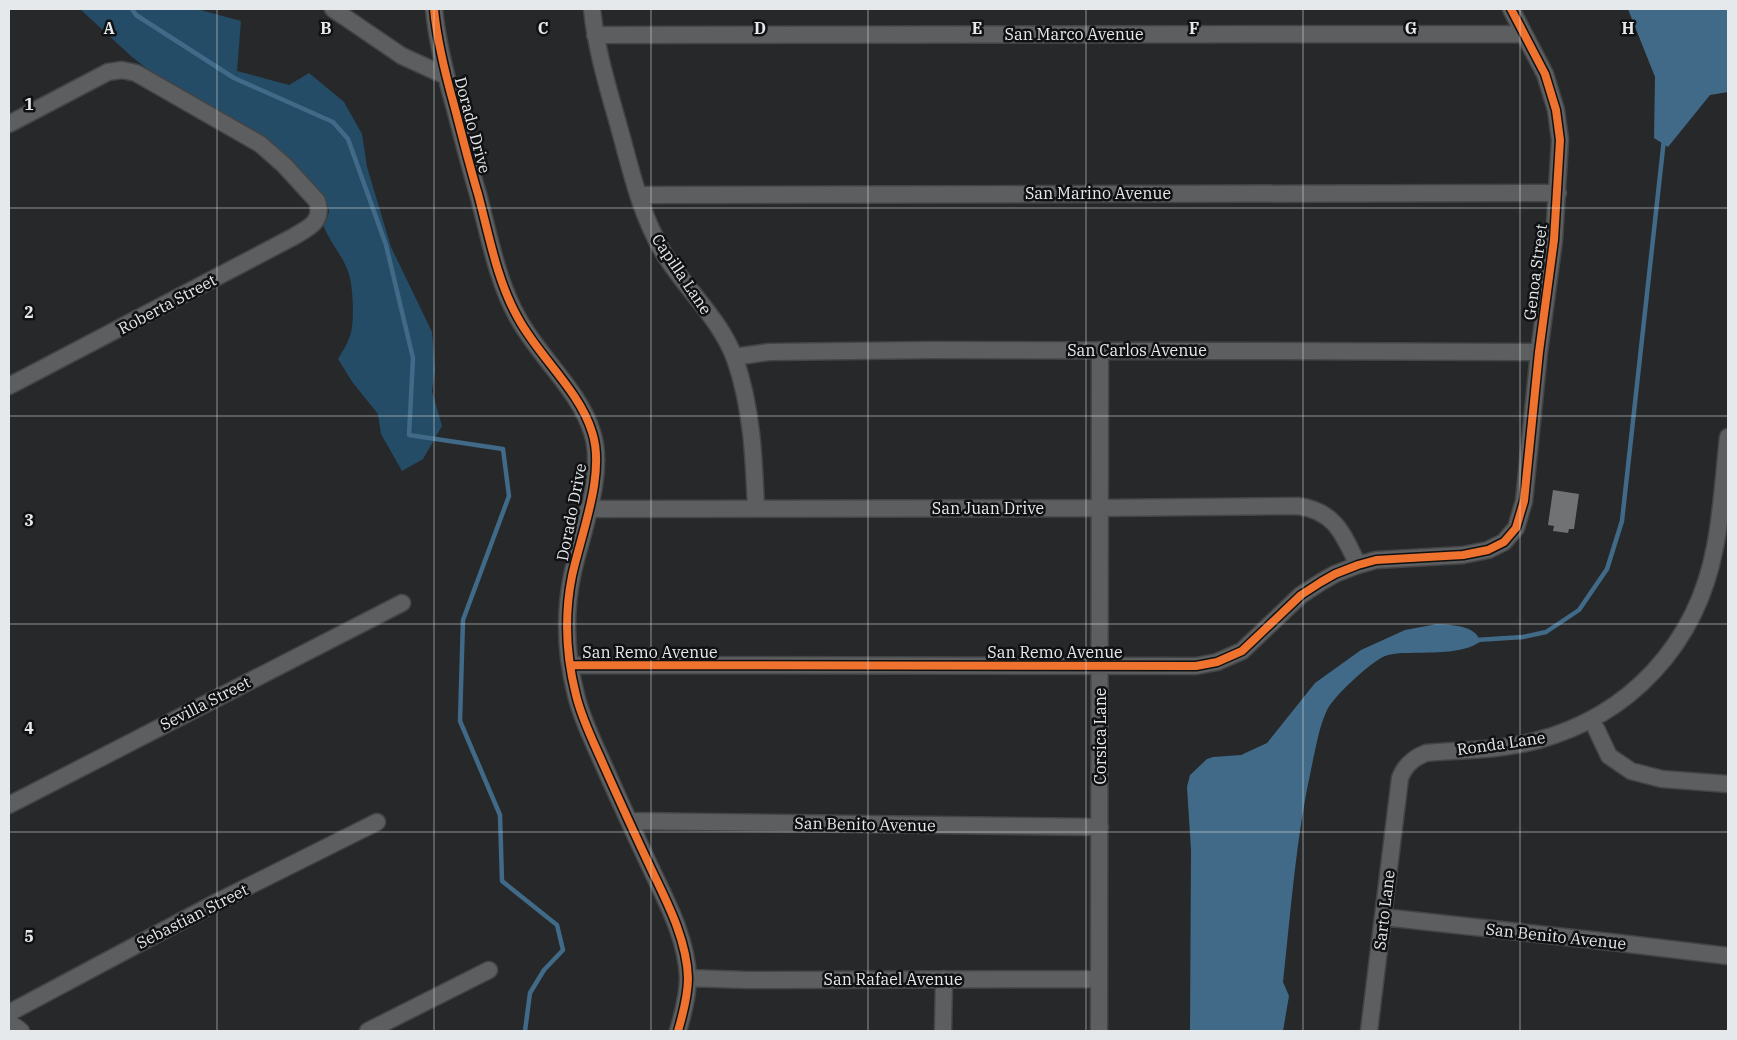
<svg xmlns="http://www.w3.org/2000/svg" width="1737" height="1040" viewBox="0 0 1737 1040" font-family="'IBM Plex Serif',serif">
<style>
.forest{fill:#254c67}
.water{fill:#406a87}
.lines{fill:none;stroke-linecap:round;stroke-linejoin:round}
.stream{stroke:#406a87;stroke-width:4.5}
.building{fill:#707273}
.minor-casing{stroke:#424446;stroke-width:19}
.minor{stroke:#5c5e5f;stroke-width:16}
.cycleway-casing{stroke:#0f1112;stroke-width:11}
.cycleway{stroke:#ef722f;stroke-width:8}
.grid{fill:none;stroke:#e6e9ec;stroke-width:1;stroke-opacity:0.55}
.labels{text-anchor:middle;stroke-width:5;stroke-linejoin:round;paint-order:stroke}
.street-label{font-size:16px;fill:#e6e9ec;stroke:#0f1112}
.grid-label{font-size:16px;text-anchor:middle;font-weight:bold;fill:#e6e9ec;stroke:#0f1112;stroke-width:5;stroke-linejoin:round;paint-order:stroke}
</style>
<rect width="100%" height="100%" fill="#26282a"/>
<path class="forest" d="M80,9H197L241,21L237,71L289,85L309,73L344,102L362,134L367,167L391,247L432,332L435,370L432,391L442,426L423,459L402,471L381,434L378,414L353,383L338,359C344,349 351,338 352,327C354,313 353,281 347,269C341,253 328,240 323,224L326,222C326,219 329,214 329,211C328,194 279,149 265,138L163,81L132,57Z"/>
<path class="water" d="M1628,9H1728V92L1710,95L1668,147L1654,138L1655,77Z
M1437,624C1451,625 1477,625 1480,642C1461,654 1433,652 1410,653C1401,653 1390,653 1381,658C1367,666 1334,696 1327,710C1319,727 1316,747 1312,765C1296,836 1291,910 1283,982L1289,996L1283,1031H1190L1191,850L1187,787L1190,775L1207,759L1213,757L1241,755L1267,743L1315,683L1361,650L1405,630Z"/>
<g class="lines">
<path class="stream" d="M132,9L136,15L234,78L333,122L348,139L386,245L413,358L409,435L503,449L509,496L463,620L460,721L500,815L502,881L557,925L563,950L544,970L530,993L525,1031
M1476,640L1523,637L1546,632L1579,610L1607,569L1622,521L1664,139"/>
</g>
<path class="building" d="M1553,490L1579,494L1574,529H1569L1568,533L1553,531L1554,526L1548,525Z"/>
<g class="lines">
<g class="minor-casing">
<path id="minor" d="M333,9L402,56L446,76
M434,9C437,41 445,73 454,105C462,135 469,164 478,194C489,235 497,281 518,318C539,357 579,390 592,432C606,473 581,534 572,576C564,616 566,656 576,695C582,720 594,743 604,766C620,802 637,839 654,875C669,906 687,942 688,978C688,996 683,1014 678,1031
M592,9C596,49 608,88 619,127C631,170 640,213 663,252C685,289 720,318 735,359C752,408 754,458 756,509
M595,35L1523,34
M9,124L108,72L122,70L136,73L260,144L284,165L317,201C324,222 308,228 293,237L9,386
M638,195L1558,193
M734,357L769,352L932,350L1539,352
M588,509L1100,508L1298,506C1335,511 1343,534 1358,565
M570,665L1196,666L1217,662L1242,651L1301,595L1321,582L1335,574L1358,565L1376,560L1463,555L1488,550L1504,542L1516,528L1524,501L1539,352L1554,240L1560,140L1556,110L1545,74L1511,9
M1592,720L1609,756L1631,771L1662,779L1728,784
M9,805L402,603
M629,821L1100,827
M1383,917L1611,942L1728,956
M688,978L747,980L1099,979
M9,1013L217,902L377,822
M9,1022L21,1031
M368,1031L489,970
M943,1031L944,979
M1099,1031L1100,350
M1369,1031L1400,778C1405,765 1413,758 1426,753C1462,750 1501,750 1535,741C1631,716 1697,643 1715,547C1722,511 1724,473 1728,437"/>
</g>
<use href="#minor" class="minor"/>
<g class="cycleway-casing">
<path id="cycleway" d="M434,9C437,41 445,73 454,105C462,135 469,164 478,194C489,235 497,281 518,318C539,357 579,390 592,432C606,473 581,534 572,576C564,616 566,656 576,695C582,720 594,743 604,766C620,802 637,839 654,875C669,906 687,942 688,978C688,996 683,1014 678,1031
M570,665L1196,666L1217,662L1242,651L1301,595L1321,582L1335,574L1358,565L1376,560L1463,555L1488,550L1504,542L1516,528L1524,501L1539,352L1554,240L1560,140L1556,110L1545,74L1511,9"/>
</g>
<use href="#cycleway" class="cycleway"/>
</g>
<path class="grid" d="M217,9V1031M434,9V1031M651,9V1031M868,9V1031M1086,9V1031M1303,9V1031M1520,9V1031M9,208H1728M9,416H1728M9,624H1728M9,832H1728"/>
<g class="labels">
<g class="street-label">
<text x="1074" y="40">San Marco Avenue</text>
<text transform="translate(473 125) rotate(75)" y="6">Dorado Drive</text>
<text x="1098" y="199">San Marino Avenue</text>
<text transform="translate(1535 272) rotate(-83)" y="6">Genoa Street</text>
<text transform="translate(682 274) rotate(56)" y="6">Capilla Lane</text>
<text transform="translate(167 304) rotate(-28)" y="6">Roberta Street</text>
<text x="1137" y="356">San Carlos Avenue</text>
<text x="988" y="514">San Juan Drive</text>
<text transform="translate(571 512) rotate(-79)" y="6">Dorado Drive</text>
<text x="650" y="658">San Remo Avenue</text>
<text x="1055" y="658">San Remo Avenue</text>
<text transform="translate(205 703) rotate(-27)" y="6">Sevilla Street</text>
<text transform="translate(1100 736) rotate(-90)" y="6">Corsica Lane</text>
<text transform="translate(1501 743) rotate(-8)" y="6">Ronda Lane</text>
<text transform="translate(865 824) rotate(1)" y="6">San Benito Avenue</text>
<text transform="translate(1384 910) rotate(-83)" y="6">Sarto Lane</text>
<text transform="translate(192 916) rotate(-27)" y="6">Sebastian Street</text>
<text transform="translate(1556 936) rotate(6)" y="6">San Benito Avenue</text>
<text x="893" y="985">San Rafael Avenue</text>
</g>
</g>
<g class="grid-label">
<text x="109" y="34">A</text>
<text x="326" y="34">B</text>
<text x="543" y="34">C</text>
<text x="760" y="34">D</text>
<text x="977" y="34">E</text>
<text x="1194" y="34">F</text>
<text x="1411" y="34">G</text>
<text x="1628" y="34">H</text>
<text x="29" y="110">1</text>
<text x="29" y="318">2</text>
<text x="29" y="526">3</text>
<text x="29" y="734">4</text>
<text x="29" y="942">5</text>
</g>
<rect width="1737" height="1040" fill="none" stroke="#e6e9ec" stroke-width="20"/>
</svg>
